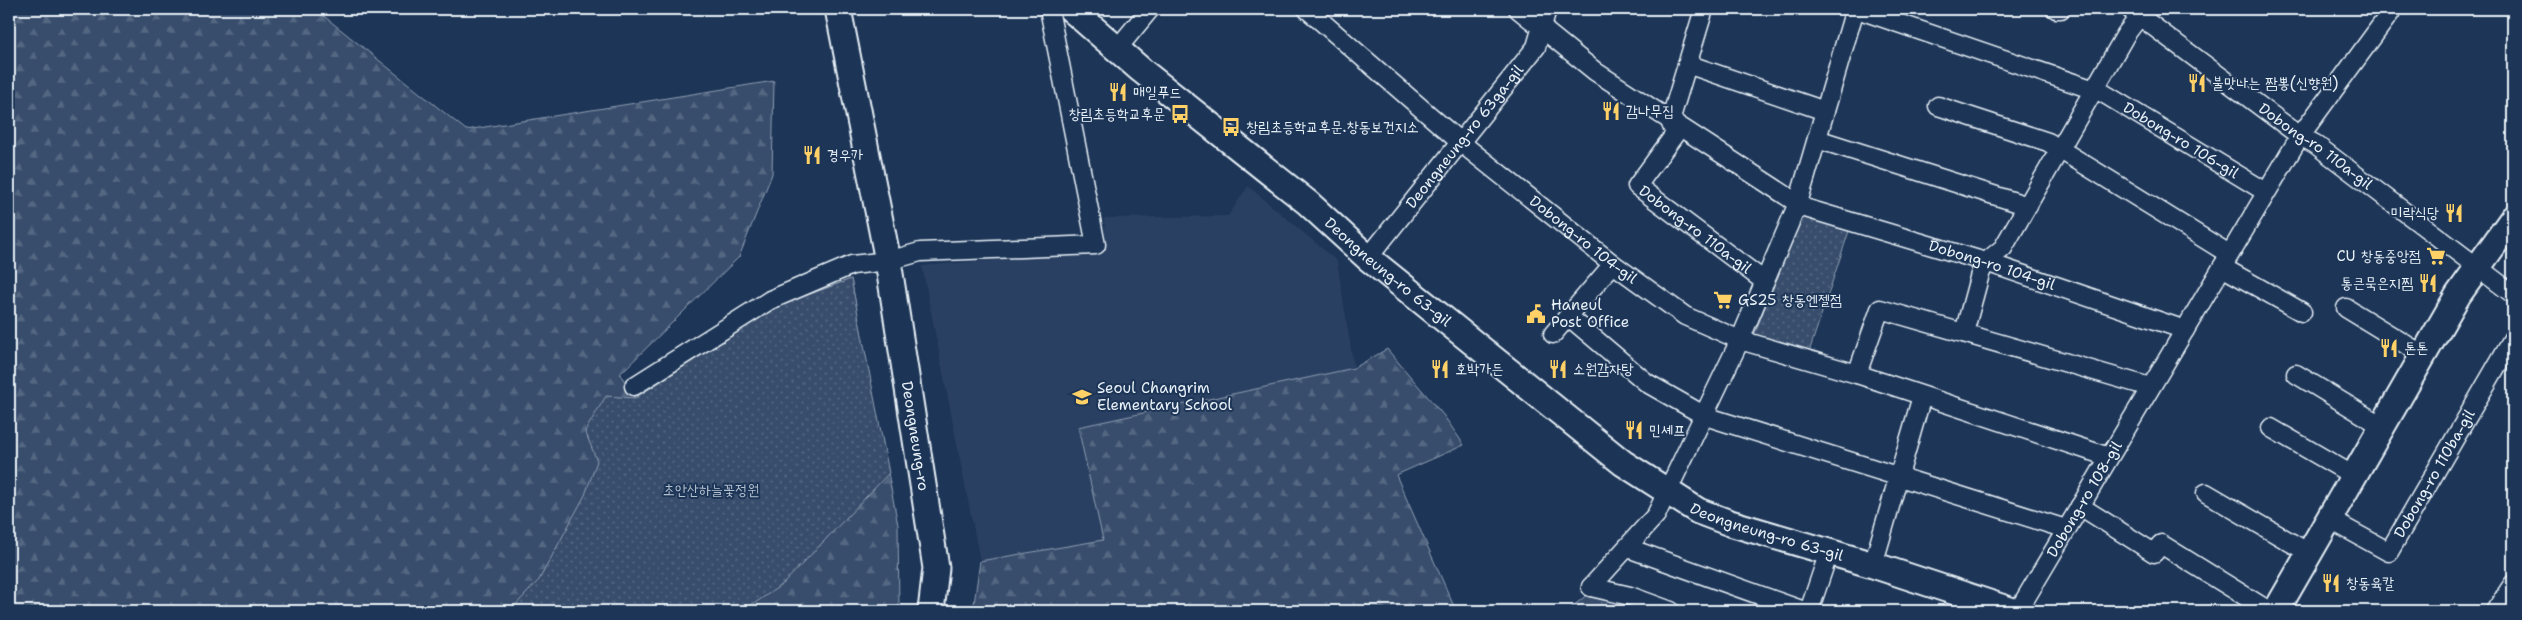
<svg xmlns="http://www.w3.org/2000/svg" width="2522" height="620" viewBox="0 0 2522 620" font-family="'Shantell Sans','Poor Story',sans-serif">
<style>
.built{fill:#2a4162}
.forest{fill:url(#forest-firs);stroke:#909fb2}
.park{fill:url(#park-dots);stroke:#909fb2}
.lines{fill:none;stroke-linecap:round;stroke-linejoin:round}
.street-casing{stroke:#e8f1f8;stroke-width:21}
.secondary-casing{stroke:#e8f1f8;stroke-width:29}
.street{stroke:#1d3557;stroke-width:18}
.secondary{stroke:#1d3557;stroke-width:25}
.labels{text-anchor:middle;stroke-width:4;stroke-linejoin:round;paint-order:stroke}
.poi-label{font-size:15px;fill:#e8f1f8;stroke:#1d3557;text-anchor:start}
.street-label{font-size:15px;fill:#e8f1f8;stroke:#1d3557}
.park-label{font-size:15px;fill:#b3c0ce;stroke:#1d3557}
</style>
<defs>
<pattern id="forest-firs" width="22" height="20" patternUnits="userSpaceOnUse" patternTransform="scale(1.25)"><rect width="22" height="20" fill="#374d6c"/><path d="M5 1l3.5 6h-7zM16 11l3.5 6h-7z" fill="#546782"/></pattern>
<pattern id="park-dots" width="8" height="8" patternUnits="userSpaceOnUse" patternTransform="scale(1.25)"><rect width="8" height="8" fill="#374d6c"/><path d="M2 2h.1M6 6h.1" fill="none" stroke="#546782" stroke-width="1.8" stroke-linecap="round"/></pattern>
</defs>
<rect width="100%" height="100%" fill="#1d3557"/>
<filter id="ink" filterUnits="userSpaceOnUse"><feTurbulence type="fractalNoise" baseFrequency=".02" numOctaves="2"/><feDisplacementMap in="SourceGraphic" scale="10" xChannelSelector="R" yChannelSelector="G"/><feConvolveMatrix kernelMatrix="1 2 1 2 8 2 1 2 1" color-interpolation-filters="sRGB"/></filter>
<g filter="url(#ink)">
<path class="built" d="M1248,186L1337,261L1354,368L1078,427L1103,541L980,561L922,266L1106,251L1104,218L1228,216Z"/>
<path class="forest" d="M9,9H315L466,130L774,81L772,174L739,257L620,374L635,398L780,305L851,279L898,525L899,611H9Z
M1387,349L1444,416L1464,445L1396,475L1456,611H973L980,561L1103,540L1078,427L1354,368Z
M1588,594L1626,602L1648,611H1567Z"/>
<path class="park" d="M1801,213L1850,228L1808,355L1753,338Z
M851,279L889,473L783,584L743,611H510L539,580L585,495L597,461L585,431L606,396L635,398L780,305Z"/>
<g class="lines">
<g class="street-casing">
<g id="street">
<path id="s1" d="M1307,9L1460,142L1613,264L1685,316L1740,340L1857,374L2109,457"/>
<path id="s2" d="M1518,9L1596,72L1805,208L1986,262L2185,330"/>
<path id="s3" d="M1704,9L1670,121L1675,134L1637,186L1764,281"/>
<path id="s4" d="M1857,9L2103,93L2266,192"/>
<path d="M2056,9H2061"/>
<path id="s5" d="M2130,9L2300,136L2315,144L2513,294"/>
<path d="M1117,49L1150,9"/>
<path d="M1687,64L1825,111"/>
<path d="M1938,106L2048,142L2229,254"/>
<path d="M1817,139L2028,206"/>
<path id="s6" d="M1368,258L1536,47L1547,9"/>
<path d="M2222,267L2302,312"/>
<path d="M2346,308L2423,355"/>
<path d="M1568,316L1647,383L1705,416L2066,529"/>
<path d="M1964,333L1980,274L1986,262L2003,248L2126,34L2145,9"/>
<path d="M1553,334L1613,264"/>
<path d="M1857,374L1880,309L2150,387"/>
<path d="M2296,374L2382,426"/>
<path d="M634,386L770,300L852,265L888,261L920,252L1096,245L1049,9"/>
<path d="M2271,428L2354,476"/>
<path d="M2206,493L2309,553"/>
<path d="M2080,506L2154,553L2161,544L2269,611"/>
<path id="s7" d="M2329,519L2389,552L2513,338"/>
<path d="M1628,548L1804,611"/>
<path d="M1873,565L1922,396"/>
<path d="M1591,587L1656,515L1740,340L1798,203L1855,9"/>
<path d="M1591,587L1630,596L1671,611"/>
<path d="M1809,611L1829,552"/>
<path id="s8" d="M2018,611L2300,136L2393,9"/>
<path d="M2495,611L2513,584"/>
</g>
</g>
<g class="secondary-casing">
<g id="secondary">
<path id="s9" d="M838,9L888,261L936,568L931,611"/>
<path id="s10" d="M1071,9L1141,70L1308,203L1368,258L1623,463L1698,511L1730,523L1873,565L2013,611"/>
<path d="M2276,611L2458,295L2513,218"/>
</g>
</g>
<use href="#street" class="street"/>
<use href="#secondary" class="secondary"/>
</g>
</g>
<defs>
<g id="restaurant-bare" transform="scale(1.5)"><path d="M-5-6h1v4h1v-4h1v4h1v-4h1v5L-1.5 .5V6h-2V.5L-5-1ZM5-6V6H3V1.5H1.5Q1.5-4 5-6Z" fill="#ffd166" stroke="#1d3557" stroke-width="2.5" paint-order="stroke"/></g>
<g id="bus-bare" transform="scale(1.5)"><path d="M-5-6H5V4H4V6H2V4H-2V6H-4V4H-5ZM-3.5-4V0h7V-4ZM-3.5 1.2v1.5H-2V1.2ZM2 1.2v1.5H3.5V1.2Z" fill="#ffd166" stroke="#1d3557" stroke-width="2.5" paint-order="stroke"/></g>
<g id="supermarket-bare" transform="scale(1.5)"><path d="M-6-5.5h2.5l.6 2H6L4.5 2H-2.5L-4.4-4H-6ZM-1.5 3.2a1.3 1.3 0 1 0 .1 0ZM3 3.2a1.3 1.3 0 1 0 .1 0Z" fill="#ffd166" stroke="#1d3557" stroke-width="2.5" paint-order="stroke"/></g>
<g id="civic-bare" transform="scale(1.5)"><path d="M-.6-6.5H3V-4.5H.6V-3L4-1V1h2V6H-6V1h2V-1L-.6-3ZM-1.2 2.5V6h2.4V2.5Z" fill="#ffd166" stroke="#1d3557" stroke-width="2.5" paint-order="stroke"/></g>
<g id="school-bare" transform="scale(1.5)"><path d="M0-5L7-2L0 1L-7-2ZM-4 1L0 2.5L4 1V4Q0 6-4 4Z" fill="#ffd166" stroke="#1d3557" stroke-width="2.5" paint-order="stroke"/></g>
</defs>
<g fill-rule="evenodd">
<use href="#restaurant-bare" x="2197" y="83"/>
<use href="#restaurant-bare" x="1118" y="92"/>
<use href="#restaurant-bare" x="1611" y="111"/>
<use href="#bus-bare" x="1180" y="114"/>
<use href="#bus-bare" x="1231" y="127"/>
<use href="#restaurant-bare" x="812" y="155"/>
<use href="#restaurant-bare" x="2454" y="213"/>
<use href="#supermarket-bare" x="2436" y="256"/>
<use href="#restaurant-bare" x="2428" y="283"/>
<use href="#supermarket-bare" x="1723" y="300"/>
<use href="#civic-bare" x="1536" y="314"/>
<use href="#restaurant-bare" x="2389" y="348"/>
<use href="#restaurant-bare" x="1440" y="369"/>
<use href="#restaurant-bare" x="1558" y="369"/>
<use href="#school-bare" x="1082" y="397"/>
<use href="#restaurant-bare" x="1634" y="430"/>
<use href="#restaurant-bare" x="2331" y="583"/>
</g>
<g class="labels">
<g class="poi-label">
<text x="2212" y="88">불맛나는 짬뽕(신향원)</text>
<text x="1133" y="97">매일푸드</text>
<text x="1626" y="116">감나무집</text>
<text x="1165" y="119" text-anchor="end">창림초등학교후문</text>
<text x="1246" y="132">창림초등학교후문.창동보건지소</text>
<text x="827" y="160">경우가</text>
<text x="2439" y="218" text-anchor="end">미락식당</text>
<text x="2421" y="261" text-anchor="end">CU 창동중앙점</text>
<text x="2413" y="288" text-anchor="end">통큰묵은지찜</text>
<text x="1738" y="305">GS25 창동엔젤점</text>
<text x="1551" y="310">Haneul<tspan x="1551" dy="17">Post Office</tspan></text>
<text x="2404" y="353">톤톤</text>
<text x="1455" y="374">호박가든</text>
<text x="1573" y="374">소원감자탕</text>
<text x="1097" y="393">Seoul Changrim<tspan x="1097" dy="17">Elementary School</tspan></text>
<text x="1649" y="435">민셰프</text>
<text x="2346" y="588">창동육칼</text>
</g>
<g class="street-label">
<text dy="5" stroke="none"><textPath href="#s6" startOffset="155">Deongneung-ro 63ga-gil</textPath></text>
<text dy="5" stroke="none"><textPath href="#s4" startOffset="351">Dobong-ro 106-gil</textPath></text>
<text dy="5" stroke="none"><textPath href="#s5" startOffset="231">Dobong-ro 110a-gil</textPath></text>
<text dy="5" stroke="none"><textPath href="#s3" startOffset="268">Dobong-ro 110a-gil</textPath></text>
<text dy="5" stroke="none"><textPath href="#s1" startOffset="360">Dobong-ro 104-gil</textPath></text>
<text dy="5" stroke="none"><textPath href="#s2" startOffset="545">Dobong-ro 104-gil</textPath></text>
<text dy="5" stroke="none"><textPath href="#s10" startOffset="412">Deongneung-ro 63-gil</textPath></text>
<text dy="5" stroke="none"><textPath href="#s9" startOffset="434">Deongneung-ro</textPath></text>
<text dy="5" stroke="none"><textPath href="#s7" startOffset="159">Dobong-ro 110ba-gil</textPath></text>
<text dy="5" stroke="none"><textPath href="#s8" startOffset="130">Dobong-ro 108-gil</textPath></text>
<text dy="5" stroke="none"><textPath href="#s10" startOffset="876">Deongneung-ro 63-gil</textPath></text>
</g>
<g class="park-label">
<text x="711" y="495">초안산하늘꽃정원</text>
</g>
</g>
<rect width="2522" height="620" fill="none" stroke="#1d3557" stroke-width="30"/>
<rect x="15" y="15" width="2492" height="590" fill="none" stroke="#e8f1f8" stroke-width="2" filter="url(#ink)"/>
</svg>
